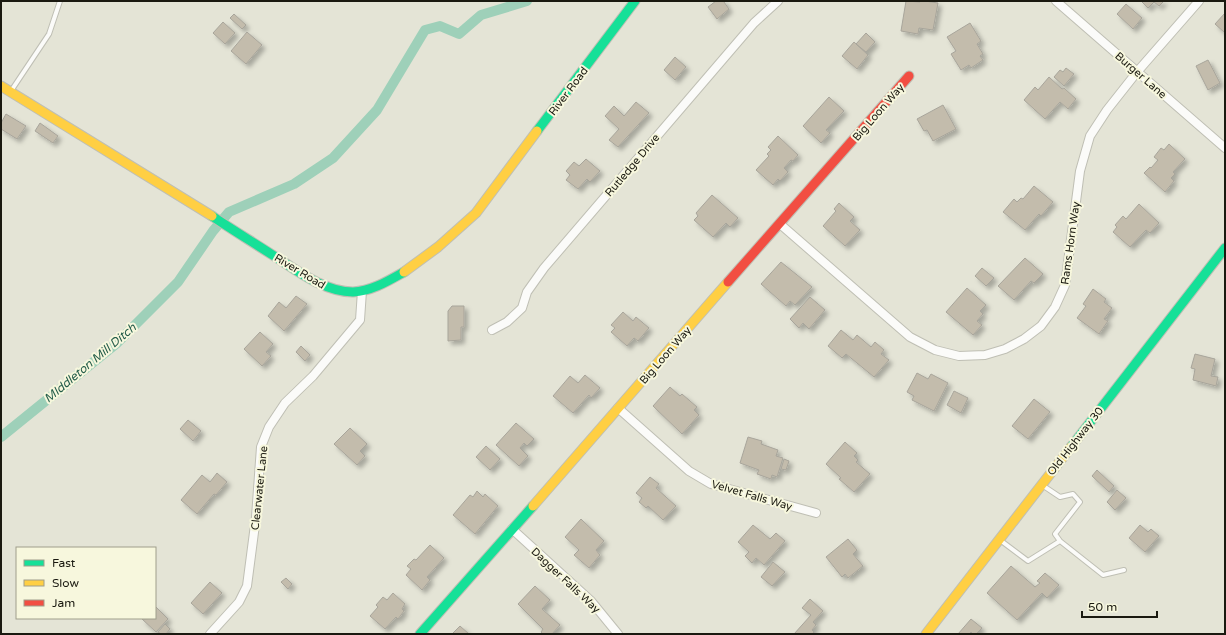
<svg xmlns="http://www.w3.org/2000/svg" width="1226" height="635" viewBox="0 0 1226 635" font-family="'Varela Round',sans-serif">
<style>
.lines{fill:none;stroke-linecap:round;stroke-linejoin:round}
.canal{stroke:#9ed0b9;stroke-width:10}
.building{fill:#c3bcac;stroke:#a8a59b;filter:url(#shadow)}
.lane-casing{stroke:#bfbfb4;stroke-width:6}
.street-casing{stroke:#bfbfb4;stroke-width:10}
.fast-casing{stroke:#bfbfb4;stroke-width:11}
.slow-casing{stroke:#bfbfb4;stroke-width:11}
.jam-casing{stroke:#bfbfb4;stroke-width:11}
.lane{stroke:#fbfbf9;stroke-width:4}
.street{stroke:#fbfbf9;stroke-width:8}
.fast{stroke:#16e098;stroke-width:9}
.slow{stroke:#ffcf43;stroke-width:9}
.jam{stroke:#f24e42;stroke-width:9}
.labels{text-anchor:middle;stroke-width:4;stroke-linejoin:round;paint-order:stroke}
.street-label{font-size:11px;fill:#1a1910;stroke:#f7f7dd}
.water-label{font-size:12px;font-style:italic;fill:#235c49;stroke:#f7f7dd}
</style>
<defs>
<filter id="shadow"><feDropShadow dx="3.5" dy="3.5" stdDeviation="2" flood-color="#0004"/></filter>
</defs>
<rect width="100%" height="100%" fill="#e4e4d6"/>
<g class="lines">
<path class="canal" d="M1,437L117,343L178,282L213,231L229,212L294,184L333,158L377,110L425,30L440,26L459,34L481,15L527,1"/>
</g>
<path class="building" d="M716,1H725L724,2L729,9L717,19L708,7Z
M906,1L920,2V1H925L938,3L933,30L919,28L918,34L901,31Z
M1141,1H1164L1159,6L1154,2L1148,8Z
M1126,4L1142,18L1133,29L1117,14Z
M1225,13V33L1215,24Z
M234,14L246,25L242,29L230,18Z
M223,22L235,33L225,44L213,33Z
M970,23L981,41L977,44L983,54L980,56L983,60L971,68L969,65L961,70L951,54L956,51L947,37Z
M247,32L262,45L246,64L231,51Z
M866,33L875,42L866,52L856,44Z
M854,42L868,55L857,69L842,56Z
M675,57L686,67L675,80L664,70Z
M1208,60L1220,83L1208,90L1196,66Z
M1066,68L1074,74L1064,86L1054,77L1060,70L1063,72Z
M1049,77L1062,89L1064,88L1076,99L1068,109L1060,102L1045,119L1024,100L1035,87L1038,90Z
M829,97L844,111L826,130L830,133L821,143L803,126Z
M636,102L649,113L618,147L609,140L619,129L605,116L614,106L624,116Z
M943,105L956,129L933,141L927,130L924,131L917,119Z
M6,114L26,126L17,139L1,129V123Z
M40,123L58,136L53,143L35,131Z
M778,136L798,155L793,161L791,160L784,168L788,172L780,181L778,179L773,185L756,170L769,156L767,154L771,150L768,147Z
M1169,144L1185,159L1173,172L1175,174L1171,178L1174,181L1165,192L1144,173L1150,167L1151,168L1158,160L1154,157L1161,148L1164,150Z
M586,159L600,171L590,182L587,179L578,189L566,180L570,175L566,171L574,162L579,166Z
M1034,186L1053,202L1041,216L1039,214L1025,230L1003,212L1014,199L1017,202L1021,198L1023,199Z
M712,195L738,218L730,227L726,223L713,237L694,220L698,216L696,213Z
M839,203L854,217L850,221L860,230L845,246L823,226L836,211L834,209Z
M1139,204L1159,223L1150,233L1146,230L1130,247L1113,232L1117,227L1115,225L1123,216L1126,219Z
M1025,258L1043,274L1034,283L1031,281L1014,300L998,286Z
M781,262L812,287L795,305L790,301L786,306L761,284Z
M982,268L994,278L986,286L975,276Z
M967,288L986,305L980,311L983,314L977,321L982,325L973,335L946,312Z
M1093,289L1106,299L1104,302L1112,308L1104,319L1108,321L1099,334L1077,318L1086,306L1083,304Z
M296,296L307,304L284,331L268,316L279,302L286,308Z
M810,297L825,310L809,329L803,323L799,328L790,319Z
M452,306H464V327H461V340L448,341V311Z
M623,312L633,321L636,317L649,328L638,341L634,338L627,346L611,332L615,328L611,325Z
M841,330L853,340L857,335L871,347L875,342L884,350L881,354L889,360L874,377L846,354L842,358L828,346Z
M260,332L273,344L266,352L271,356L262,366L244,349Z
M301,346L310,355L305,361L296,352Z
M1195,354L1215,359L1211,376L1218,377L1216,386L1193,380L1195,369L1191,368Z
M917,373L928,379L931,374L948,383L934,411L912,400L914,396L907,392Z
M585,375L600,388L591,398L589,395L573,413L553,396L570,376L578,383Z
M670,387L680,396L682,394L697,407L694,410L699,415L682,434L653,406Z
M954,391L968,398L961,413L947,405Z
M1034,399L1050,412L1028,439L1012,426Z
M188,420L201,431L193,441L180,429Z
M516,423L534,439L527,446L524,443L520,448L528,456L519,466L496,445Z
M350,428L367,444L360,451L365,456L357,465L334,444Z
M748,437L762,441L761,444L778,450L776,456L783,458L777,477L772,475L771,479L757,474L759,470L740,463Z
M845,442L857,453L854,456L858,460L856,462L870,474L854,492L839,479L841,478L826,464Z
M486,446L500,459L490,470L476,457Z
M784,459L789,461L786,470L781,469Z
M1097,470L1114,486L1109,492L1092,476Z
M217,473L227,482L216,495L214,494L197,514L181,500L202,475L210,482Z
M650,477L659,484L656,488L676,506L663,520L648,506L646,508L639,502L642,498L636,493Z
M1117,490L1126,498L1115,510L1107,502Z
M477,491L483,497L485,494L498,506L475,534L453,515L470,495L473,497Z
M581,519L604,541L596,550L600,555L589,568L574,555L579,550L565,537Z
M753,525L770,539L776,533L785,541L764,565L756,558L752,563L745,556L749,552L738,542Z
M1140,525L1148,532L1151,529L1159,536L1145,552L1129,538Z
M848,539L857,550L853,554L863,566L848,578L845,574L842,577L826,557Z
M430,545L444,558L427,577L430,580L422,590L406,575L411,569L407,566L414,559L416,560Z
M773,562L785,572L772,586L761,577Z
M1011,566L1035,587L1040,583L1037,581L1045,573L1059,585L1047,598L1042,593L1017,620L987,593Z
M286,578L292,584L288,589L281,582Z
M210,582L222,593L203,614L191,603Z
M535,586L550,600L542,609L560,625L552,634H543L541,632L543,629L518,604Z
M393,593L405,604L402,609L404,611L398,619L396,617L385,629L370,616L378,607L376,605L383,597L387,600Z
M810,599L823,611L813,622L816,625L812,630L814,632L812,634H794L811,615L802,608Z
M155,606L168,619L156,632L142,619L155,618Z
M971,619L982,628L976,634H973L971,632L969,634H958Z
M165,624L170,629L166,634H161L158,632Z
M460,626L469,634H452Z"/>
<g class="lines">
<g class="lane-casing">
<path id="lane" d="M11,91L49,34L60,1
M1042,485L1060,497L1073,494L1080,502L1055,534L1060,541
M1000,540L1028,561L1060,541L1103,575L1124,570"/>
</g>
<g class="street-casing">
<path id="street" d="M1056,1L1225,148
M780,224L910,337L935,350L959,356L985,355L1005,349L1024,339L1041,326L1055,307L1065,285L1080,171L1090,136L1107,110L1137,72L1199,1
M492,330L507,322L522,308L527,292L544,268L754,23L778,1
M618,408L689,471L711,484L816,513
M512,529L591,601L618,634
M210,634L239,602L247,586L256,517L261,447L269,427L285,403L313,376L360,320L362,291"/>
</g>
<g class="fast-casing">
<path id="fast" d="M537,131L635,1
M212,216C231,229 251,241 271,254C295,269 323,292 353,292C372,291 388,281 404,272
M1071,447L1225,248
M420,634L533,506"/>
</g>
<g class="slow-casing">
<path id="slow" d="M1,86L212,216
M404,272L438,247L476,213L537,131
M533,506L728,282
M926,634L1071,447"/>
</g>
<g class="jam-casing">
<path id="jam" d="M728,282L909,76"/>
</g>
<use href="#lane" class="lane"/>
<use href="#street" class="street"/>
<use href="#fast" class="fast"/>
<use href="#slow" class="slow"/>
<use href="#jam" class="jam"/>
</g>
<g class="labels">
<g class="street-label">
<text transform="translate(1141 75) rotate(41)" y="4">Burger Lane</text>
<text transform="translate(568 91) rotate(-53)" y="4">River Road</text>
<text transform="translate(878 112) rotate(-49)" y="4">Big Loon Way</text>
<text transform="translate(632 165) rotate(-50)" y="4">Rutledge Drive</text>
<text transform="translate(1070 243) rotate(-82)" y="4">Rams Horn Way</text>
<text transform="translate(300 271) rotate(31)" y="4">River Road</text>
<text transform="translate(665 355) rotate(-49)" y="4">Big Loon Way</text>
<text transform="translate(1075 441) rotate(-52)" y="4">Old Highway 30</text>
<text transform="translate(259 488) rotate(-84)" y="4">Clearwater Lane</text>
<text transform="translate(752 495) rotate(16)" y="4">Velvet Falls Way</text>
<text transform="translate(566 580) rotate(43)" y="4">Dagger Falls Way</text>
</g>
<g class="water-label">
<text transform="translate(90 363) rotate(-40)" y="4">MIddleton Mill Ditch</text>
</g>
</g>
<rect width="1226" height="635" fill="none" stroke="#1a1910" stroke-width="4"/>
<rect x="16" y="547" width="140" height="72" fill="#f7f7dd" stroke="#9f9e8b"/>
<rect x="24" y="560" width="20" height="6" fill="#16e098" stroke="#9f9e8b"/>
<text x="52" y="567" font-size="12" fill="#1a1910">Fast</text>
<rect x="24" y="580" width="20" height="6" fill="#ffcf43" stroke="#9f9e8b"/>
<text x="52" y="587" font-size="12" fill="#1a1910">Slow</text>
<rect x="24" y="600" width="20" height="6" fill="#f24e42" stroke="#9f9e8b"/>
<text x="52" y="607" font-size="12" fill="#1a1910">Jam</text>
<path d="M1082 611v6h75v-6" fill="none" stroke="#1a1910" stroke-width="2"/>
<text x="1088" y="611" font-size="12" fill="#1a1910" stroke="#f7f7dd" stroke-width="3" paint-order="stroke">50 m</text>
</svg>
